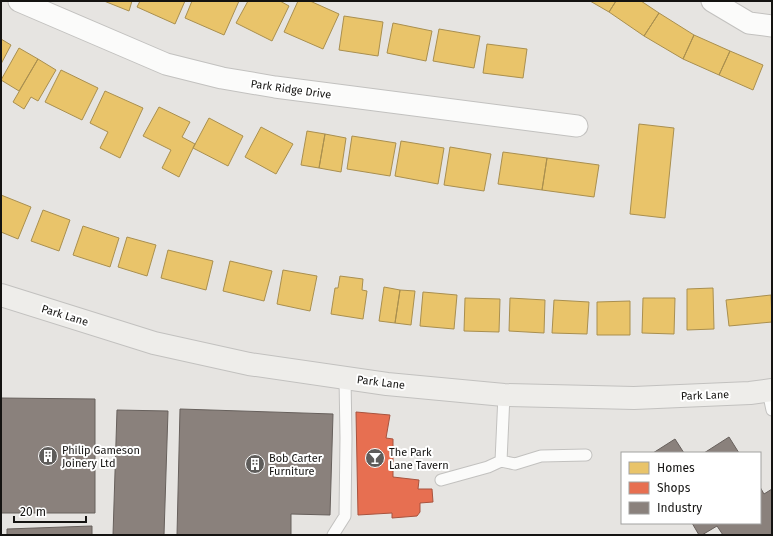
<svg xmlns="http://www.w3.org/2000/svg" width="773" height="536" viewBox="0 0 773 536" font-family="'Fira Sans',sans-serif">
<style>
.homes{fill:#e9c46a;stroke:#a98f4f}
.shops{fill:#e76f51;stroke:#a8533e}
.industry{fill:#8a817c;stroke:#67605c}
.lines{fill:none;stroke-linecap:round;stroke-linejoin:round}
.service-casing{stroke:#c2c1bf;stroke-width:13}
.minor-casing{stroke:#c2c1bf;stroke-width:23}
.secondary-casing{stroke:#c2c1bf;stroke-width:24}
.service{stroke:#fbfbfa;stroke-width:11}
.minor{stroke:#fbfbfa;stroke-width:21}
.secondary{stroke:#eeedea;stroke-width:22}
.labels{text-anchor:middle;stroke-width:4;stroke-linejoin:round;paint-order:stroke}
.street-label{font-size:11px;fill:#141311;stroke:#fff}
.poi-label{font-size:11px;fill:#141311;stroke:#fff;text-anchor:start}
</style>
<rect width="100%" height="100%" fill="#e6e4e1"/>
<path class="homes" d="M104,1H132L129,11Z
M140,1H185L175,24L137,7Z
M192,1H239L224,35L185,18Z
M248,1H280L289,6L272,41L236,23Z
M298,1H310L339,14L323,49L284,32Z
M590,1H616L609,12Z
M616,1H641L659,13L644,36L609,12Z
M659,13L694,35L683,59L644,36Z
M344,16L383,22L378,56L339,50Z
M393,23L432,31L426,61L387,53Z
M439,29L480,36L474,68L433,61Z
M694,35L730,51L719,75L683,59Z
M1,39L11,45L1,64Z
M487,44L527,49L523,78L483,73Z
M19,48L38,59L19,91L1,80Z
M730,51L763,65L753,90L719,75Z
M38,59L56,70L38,101L31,97L24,109L13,102Z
M61,70L98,88L82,120L45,102Z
M105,91L143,108L120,158L100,148L108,132L90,123Z
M159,107L190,122L182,137L195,144L179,177L162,168L171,150L143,136Z
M209,118L243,136L228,166L193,148Z
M639,124L674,128L665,218L630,214Z
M261,127L293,144L276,174L245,157Z
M307,131L325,134L319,168L301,165Z
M325,134L346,138L341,172L319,168Z
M352,136L396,143L390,176L347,169Z
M401,141L444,148L438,184L395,176Z
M450,147L491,154L484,191L444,185Z
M503,152L547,158L542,190L498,184Z
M547,158L599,165L594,197L542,190Z
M1,195L31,207L18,239L1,232Z
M43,210L70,220L59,251L31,241Z
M83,226L119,238L110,267L73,255Z
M127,237L156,245L147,276L118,267Z
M168,250L213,261L206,290L161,278Z
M230,261L272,271L264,301L223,291Z
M283,270L317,276L310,311L277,304Z
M340,276L363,279L362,290L367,291L363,319L331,314L335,288H338Z
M384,287L400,290L395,323L379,321Z
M713,288L714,329L687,330V289Z
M400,290L415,291L411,325L395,323Z
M423,292L457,295L454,329L420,326Z
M771,295L772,322L729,326L726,300Z
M465,298L500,299L499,332L464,331Z
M510,298L545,300L544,333L509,331Z
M643,298H675L674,334L642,333Z
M554,300L589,302L587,334L552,333Z
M630,301V335H597V302Z"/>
<path class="shops" d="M356,412L390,415L386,438L393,439V477L419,480L418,489H432L433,502L420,503V512L417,516L392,518V513L358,515Z"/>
<path class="industry" d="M1,398L95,399V513H1Z
M180,409L333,414L330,515L291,514V535H177Z
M117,410L168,411L164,535H113Z
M729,437L739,453H704Z
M675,439L684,453H653Z
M760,487L764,494L772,489V535H723L717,526L702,535H699L692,523H760Z
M92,526V535H7V529Z"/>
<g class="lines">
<g class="service-casing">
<path id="service" d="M768,391L772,410
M501,461L504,395
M441,480L488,467L501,461L515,464L541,456L586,455
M333,535L345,516L346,438L345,378"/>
</g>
<g class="minor-casing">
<path id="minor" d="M19,1L166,64L222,78L275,87L577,126
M712,1L749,23L772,26"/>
</g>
<g class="secondary-casing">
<path id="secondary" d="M1,295L154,343L249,364L387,384L504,395L634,398L750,393L772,390"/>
</g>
<use href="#service" class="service"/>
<use href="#minor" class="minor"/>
<use href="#secondary" class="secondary"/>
</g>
<defs>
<g id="building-disc" transform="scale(1)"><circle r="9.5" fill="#5e5c5a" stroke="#fff"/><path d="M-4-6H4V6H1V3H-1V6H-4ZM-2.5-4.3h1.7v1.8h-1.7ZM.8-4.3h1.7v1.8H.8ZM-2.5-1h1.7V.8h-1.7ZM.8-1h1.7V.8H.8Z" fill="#fff"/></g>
<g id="bar-disc" transform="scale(1)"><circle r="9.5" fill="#5e5c5a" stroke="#fff"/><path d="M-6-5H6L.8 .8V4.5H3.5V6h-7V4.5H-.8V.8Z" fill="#fff"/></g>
</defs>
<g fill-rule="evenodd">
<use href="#building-disc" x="48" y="456"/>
<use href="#bar-disc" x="375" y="458"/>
<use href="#building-disc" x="255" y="464"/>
</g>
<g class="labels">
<g class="street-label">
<text transform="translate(291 89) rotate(8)" y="4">Park Ridge Drive</text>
<text transform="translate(65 315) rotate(17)" y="4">Park Lane</text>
<text transform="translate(381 382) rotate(7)" y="4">Park Lane</text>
<text transform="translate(705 395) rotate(-2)" y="4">Park Lane</text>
</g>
<g class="poi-label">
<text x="62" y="454">Philip Gameson<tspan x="62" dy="13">Joinery Ltd</tspan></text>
<text x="389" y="456">The Park<tspan x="389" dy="13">Lane Tavern</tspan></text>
<text x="269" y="462">Bob Carter<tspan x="269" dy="13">Furniture</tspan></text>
</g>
</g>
<rect width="773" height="536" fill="none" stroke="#141311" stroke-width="4"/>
<rect x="621" y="452" width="140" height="72" fill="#ffffff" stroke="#a1a1a0"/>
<rect x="629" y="462" width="20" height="12" fill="#e9c46a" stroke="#a1a1a0"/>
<text x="657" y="472" font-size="12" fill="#141311">Homes</text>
<rect x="629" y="482" width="20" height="12" fill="#e76f51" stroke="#a1a1a0"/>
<text x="657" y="492" font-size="12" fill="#141311">Shops</text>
<rect x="629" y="502" width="20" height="12" fill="#8a817c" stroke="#a1a1a0"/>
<text x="657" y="512" font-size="12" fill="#141311">Industry</text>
<path d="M14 516v6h72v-6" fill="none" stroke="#141311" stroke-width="2"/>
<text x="20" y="516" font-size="12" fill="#141311" stroke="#ffffff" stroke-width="3" paint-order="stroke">20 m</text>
</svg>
